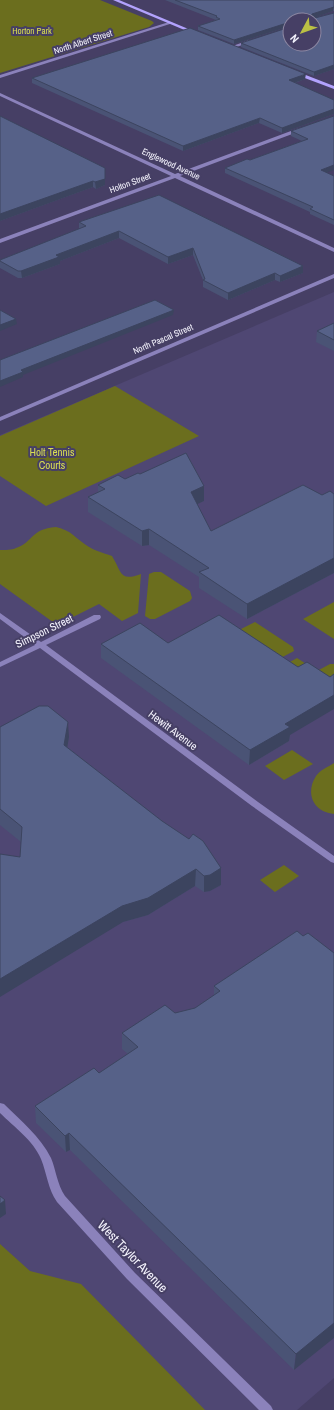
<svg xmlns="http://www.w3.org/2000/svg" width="334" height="1410" viewBox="0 0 334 1410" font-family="'Archivo Narrow',sans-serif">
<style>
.built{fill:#4f4773}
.green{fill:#6b6e1e}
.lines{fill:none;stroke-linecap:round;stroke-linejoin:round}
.street{fill:#8b82bb;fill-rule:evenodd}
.secondary{fill:#b2a2fd;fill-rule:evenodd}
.wall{fill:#4a5375}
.shaded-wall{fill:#3c445f}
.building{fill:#566188;stroke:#3c445f}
.labels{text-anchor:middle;stroke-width:4;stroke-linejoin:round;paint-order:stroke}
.far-park-label{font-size:9px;fill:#d9de52;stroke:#463f65}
.far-street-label{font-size:9px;fill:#f4f3fd;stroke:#463f65}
.park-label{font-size:11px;fill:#d9de52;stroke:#463f65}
.street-label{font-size:11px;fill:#f4f3fd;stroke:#463f65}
.near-street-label{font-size:13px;fill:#f4f3fd;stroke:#463f65}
</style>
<rect width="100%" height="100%" fill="#463f65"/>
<path class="built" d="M334,292V1378L297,1410H0V435Z"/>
<path class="green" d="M0,0H100L152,21L154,23L149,27L0,73Z
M115,386L199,436L46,506L0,476V436Z
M56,527C72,531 73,536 86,545C93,550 103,553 112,556C122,572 119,582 141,574L138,613L122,621L99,604L57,625L0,584V550C5,550 12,550 16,548C34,542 30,529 56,527Z
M154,572H161L190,591L192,598L190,601L155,619H150L145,616L149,574Z
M334,602V639L303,619Z
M255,622L293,647L294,651L273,662L231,634Z
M297,658L317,671L330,664H334V688L281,667Z
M292,750L313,764L284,780L265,766Z
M334,763V814C313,812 305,793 316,776C320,770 328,767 334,763Z
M284,865L299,876L275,892L260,880Z
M0,1244L30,1271L81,1284L205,1410H0Z"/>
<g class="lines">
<path class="street" d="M169,22L173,23L0,78V75Z
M249,40L253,41L234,48L230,47Z
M0,93L175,174L299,128H303V130L180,176L334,248V252L175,178L0,243V239L171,176L0,96Z
M334,274V278L0,421V417Z
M0,613L41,642L94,615H100L101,617L100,619L46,645L258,802L334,856V863L331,862L252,806L40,648L0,667V662L35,645L0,619Z
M0,1103L4,1104C21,1121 40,1136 51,1158C56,1170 57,1184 65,1196L135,1273L271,1406L273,1410H259L127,1279L57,1202C48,1189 47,1174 41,1159C33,1140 14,1127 0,1113Z"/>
<path class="secondary" d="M113,0H119L198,33L194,34Z
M294,72H298L334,86V89L294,74Z"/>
</g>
<path class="wall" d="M165,0H334V11H333L313,18H315L334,13V69L314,76L241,47V43L314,44L290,20V26L234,44L198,30V26L216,20Z
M32,78L305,79L295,83L334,100V114L282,133L259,123L183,151L32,83Z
M0,116L105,185L96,189L93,187L0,221Z
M334,116L327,173L334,176V225L310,214V212L225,173V168L250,160L302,141L291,136V131Z
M79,222L303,266V273L280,282L275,280L228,300L203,287V280L193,255L168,264L119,238L60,261V264L22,278H18L0,268V260L79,229Z
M334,323V351L316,342L317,331Z
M140,474L204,501L197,504L211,531L322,495L334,494V573L247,619L199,588V577L149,545L142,546L88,512V497L98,492V485L125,479Z
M101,644L290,735L289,741L249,765L101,658Z
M0,727L69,737L67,747L221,868V885L210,891L204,892L195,886L148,915L123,922L20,857L21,842L0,825Z
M303,936L334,953L294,1370L70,1150L66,1152L36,1123L35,1106L99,1073L128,1054L122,1049V1033L175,1013L195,1008L214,995V986Z"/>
<path class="shaded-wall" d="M334,6L333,11L311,19V20L312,14Z
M290,22V26L234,44V40Z
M334,65V69L314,76V72Z
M306,74L305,79L288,85L289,80Z
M334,109V114L282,133V128Z
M260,118L259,123L183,151V146Z
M334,165V170L321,175V170Z
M105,168V185L96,189L95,182Z
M93,181V187L0,221V214Z
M119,231V238L60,261V264L22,278L21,271L56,255Z
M193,248V255L168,264V257Z
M303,266V273L280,282V276Z
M275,273V280L228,300V293Z
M174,310L173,315L23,375V377L0,387V381L21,370Z
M16,319L17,324L0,331V325Z
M204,486V501L191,507V492Z
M149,529V545L142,546V531Z
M334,558V573L247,619V604Z
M334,695V709L290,735L289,741L249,765L250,750L285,724Z
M68,722L69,737L65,761L64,745Z
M221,868V885L210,891L204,892V876Z
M196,869L195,886L148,915L123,922L0,997V979L122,906Z
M69,1133L70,1150L66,1152L65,1136Z
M5,1200L6,1214L0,1218V1204Z
M334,1323V1338L294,1370L296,1354Z"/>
<path class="building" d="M175,0H334V7L312,14L311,17L315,18L334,13V65L314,72L241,43L290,27V44H314V20H290V22L234,40L198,26L220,19L216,17L217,16Z
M190,28L306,74L289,80L334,100V109L282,128L260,118L183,146L32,78Z
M0,116L105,168V179L95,182L93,181L0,214Z
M334,116V165L321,170L334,176V220L310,209L313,207L225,168L247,159L250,160L308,139L291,131Z
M159,195L303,266L280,276L275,273L228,293L203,280L205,279L193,248L168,257L119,231L56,255L59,257L21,271H18L0,261V260L86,226L79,222Z
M155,300L174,310L21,370L23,372L0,381V360Z
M0,310L16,319L0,325Z
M334,323V340L317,331Z
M186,453L204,486L191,492L211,531L303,485L322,495L330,491L334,494V558L247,604L199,572L209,568L149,529L142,531L88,497L105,489L98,485L118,475L125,479L138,473L140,474Z
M219,615L298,667L307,662L330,677L334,674V695L285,724L290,727L250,750L101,644L140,623L168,643Z
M39,706H48L68,722L64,745L162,821L189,839L193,834L203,841L221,868L210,875L204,876L196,869L148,898L122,906L0,979V854L20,857L22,827L0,809V727Z
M297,931L303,936L308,933L334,953V1323L296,1354L69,1133L65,1136L35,1106L94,1068L99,1073L138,1047L122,1033L165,1005L175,1013L195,1008L220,991L214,986Z
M0,1196L5,1200L0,1204Z"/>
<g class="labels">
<g class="far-park-label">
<text x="32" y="34">Horton Park</text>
</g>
<g class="far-street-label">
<text transform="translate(83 42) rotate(-18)" y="3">North Albert Street</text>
<text transform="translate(171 164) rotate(25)" y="3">Englewood Avenue</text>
<text transform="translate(130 183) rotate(-20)" y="3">Holton Street</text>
<text transform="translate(163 339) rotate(-23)" y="3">North Pascal Street</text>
</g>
<g class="park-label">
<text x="52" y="456">Holt Tennis<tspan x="52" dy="13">Courts</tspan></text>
</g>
<g class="street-label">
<text transform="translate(44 631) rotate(-26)" y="4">Simpson Street</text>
<text transform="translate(173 730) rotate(37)" y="4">Hewitt Avenue</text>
</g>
<g class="near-street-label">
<text transform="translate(133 1256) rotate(46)" y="5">West Taylor Avenue</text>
</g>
</g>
<g transform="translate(302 32) rotate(229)"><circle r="19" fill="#463f65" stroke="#8c87a2"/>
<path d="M0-3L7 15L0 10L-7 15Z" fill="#bbc044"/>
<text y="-6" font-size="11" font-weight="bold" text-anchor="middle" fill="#f4f3fd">N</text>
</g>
</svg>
